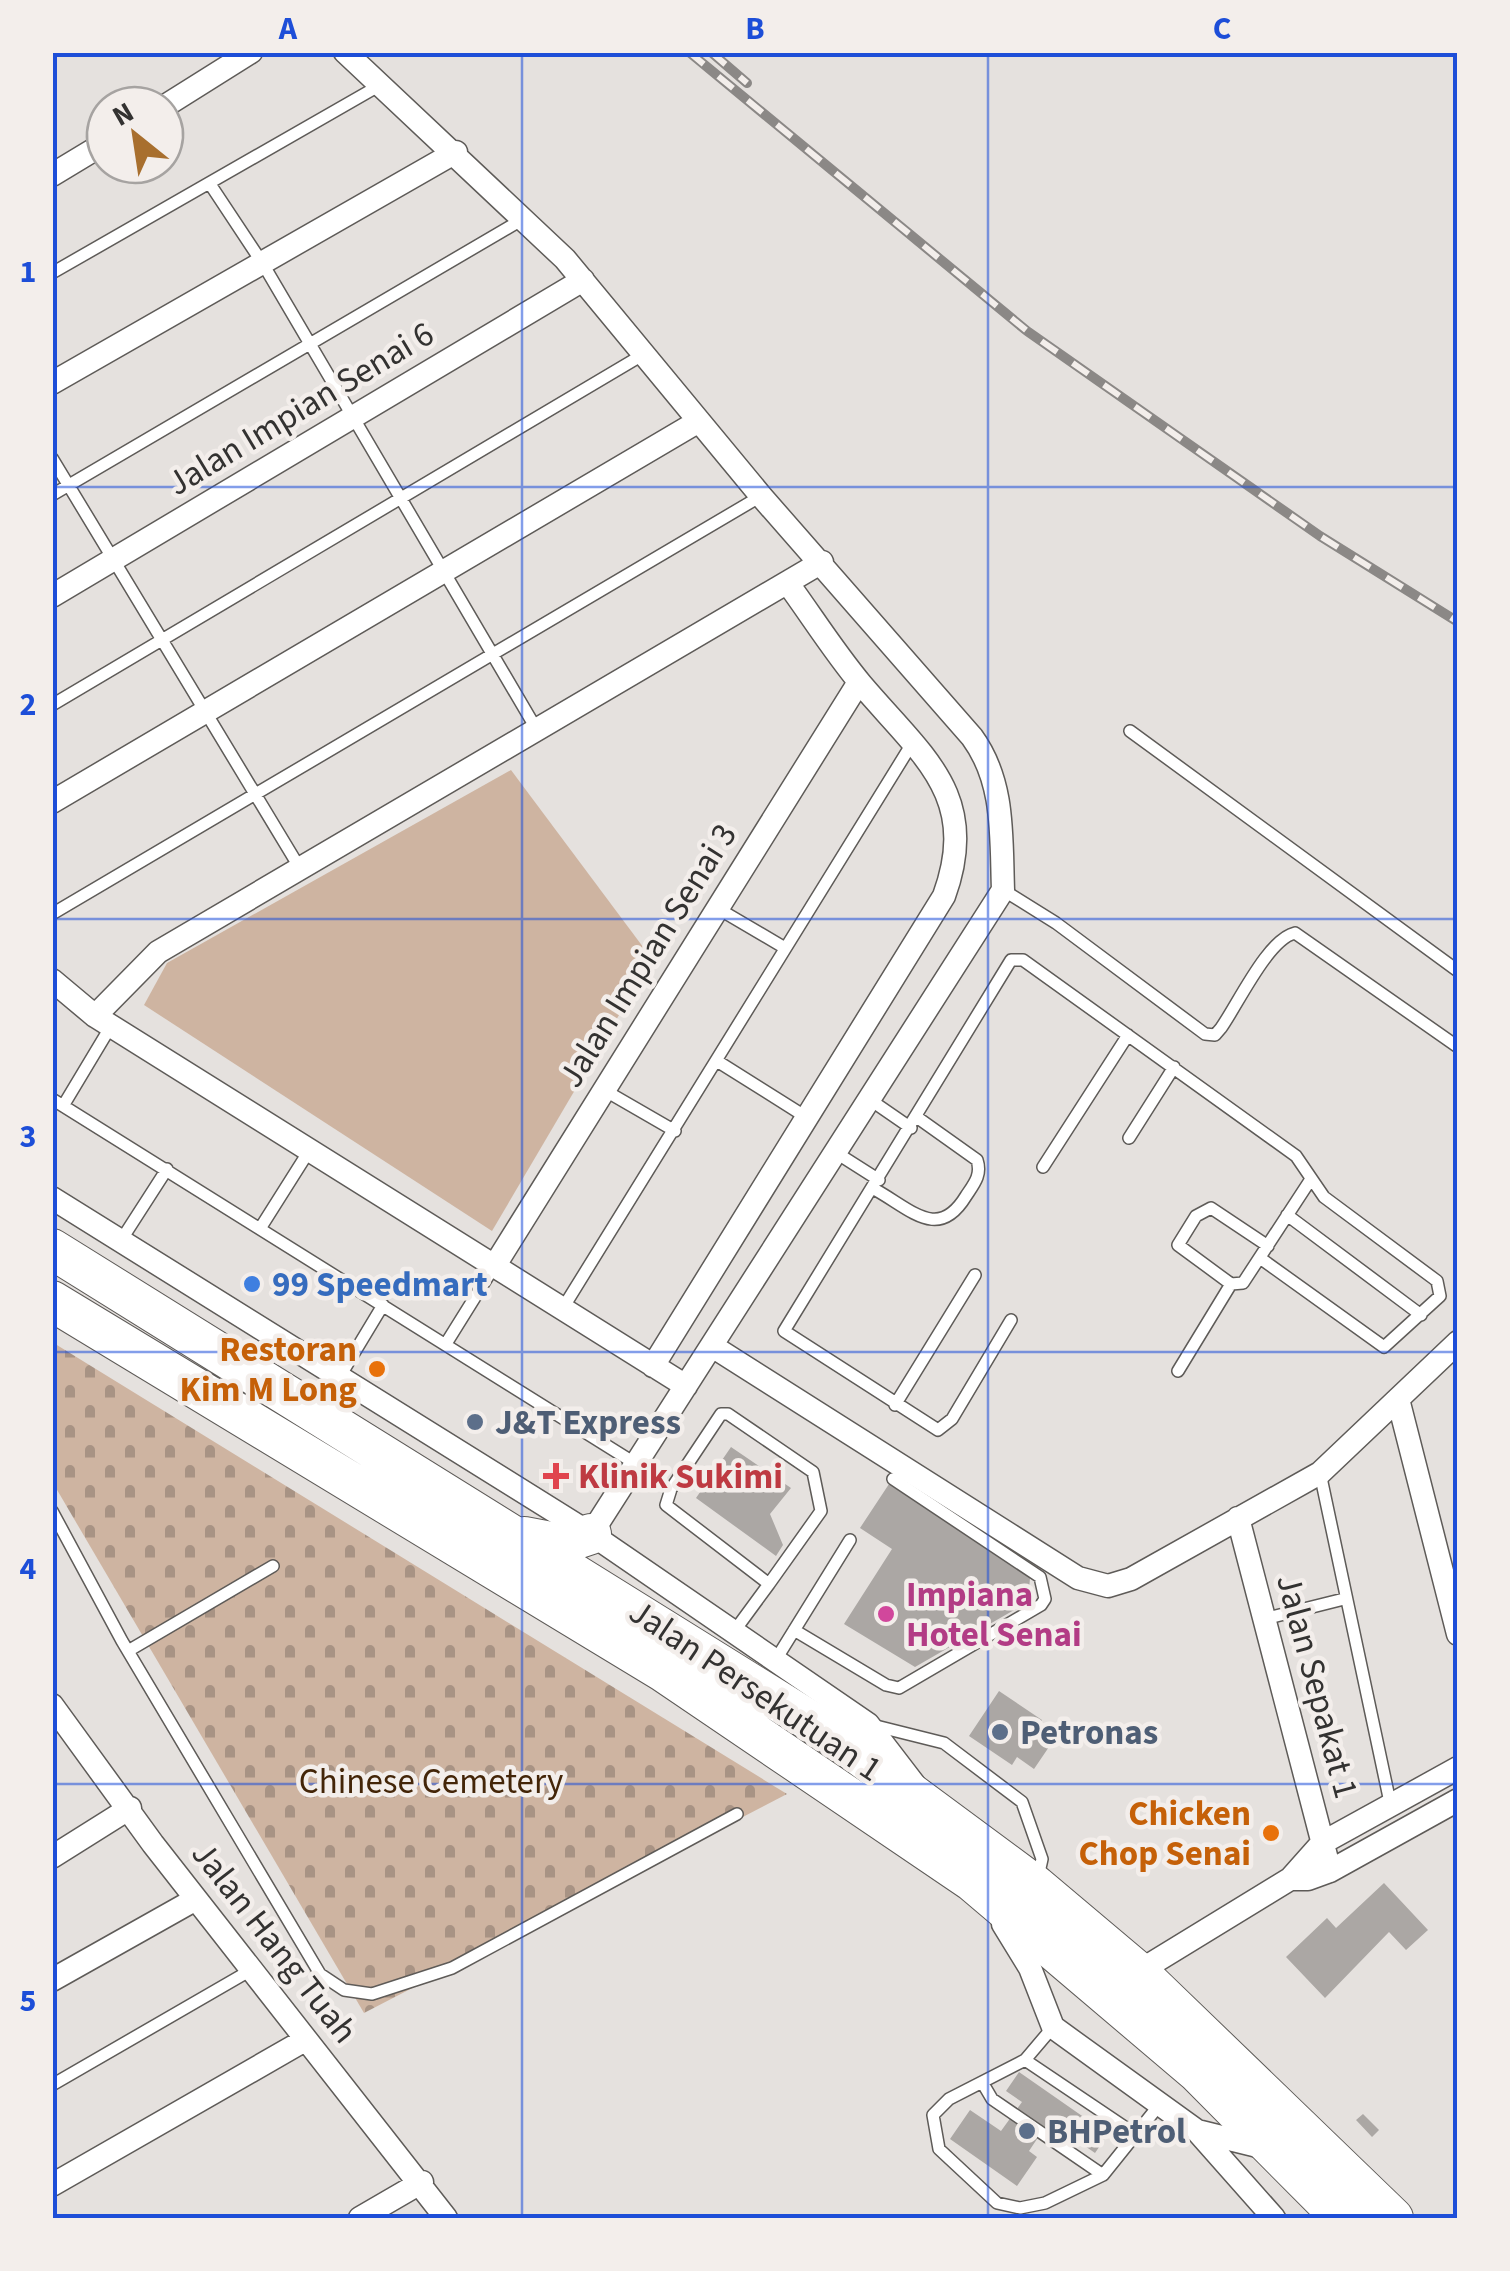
<svg xmlns="http://www.w3.org/2000/svg" width="1510" height="2271" viewBox="0 0 1510 2271" font-family="'Source Sans 3',sans-serif">
<style>
.cemetery{fill:url(#cemetery-stones)}
.park{fill:#ceb4a1}
.building{fill:#aba7a4}
.lines{fill:none;stroke-linecap:round;stroke-linejoin:round}
.lane-casing{stroke:#5e5b58;stroke-width:14}
.street-casing{stroke:#5e5b58;stroke-width:25}
.highway-casing{stroke:#5e5b58;stroke-width:42}
.lane{stroke:#fff;stroke-width:11}
.street{stroke:#fff;stroke-width:22}
.highway{stroke:#fff;stroke-width:40}
.rail-casing{stroke:#8b8886;stroke-width:10}
.rail{stroke:#f3eeeb;stroke-width:6;stroke-dasharray:19;stroke-linecap:butt}
.grid{fill:none;stroke:#1d4ed8;stroke-width:2.5;stroke-opacity:0.55}
.shop-dot{fill:#3f7fe0;stroke:#f3eeeb;stroke-width:4}
.food-dot{fill:#e8710a;stroke:#f3eeeb;stroke-width:4}
.service-dot{fill:#5c6f8a;stroke:#f3eeeb;stroke-width:4}
.health-dot{fill:#e0444e;stroke:#f3eeeb;stroke-width:4}
.hotel-dot{fill:#d1479c;stroke:#f3eeeb;stroke-width:4}
.labels{text-anchor:middle;stroke-width:9;stroke-linejoin:round;paint-order:stroke}
.street-label{font-size:35px;fill:#333231;stroke:#f3eeeb}
.shop-label{font-size:35px;font-weight:bold;fill:#366cbe;stroke:#f3eeeb;text-anchor:start}
.food-label{font-size:35px;font-weight:bold;fill:#c56008;stroke:#f3eeeb;text-anchor:end}
.service-label{font-size:35px;font-weight:bold;fill:#4e5e75;stroke:#f3eeeb;text-anchor:start}
.health-label{font-size:35px;font-weight:bold;fill:#be3a42;stroke:#f3eeeb;text-anchor:start}
.hotel-label{font-size:35px;font-weight:bold;fill:#b23c85;stroke:#f3eeeb;text-anchor:start}
.park-label{font-size:35px;fill:#432508;stroke:#f3eeeb}
.neatline{fill:none;stroke:#1d4ed8;stroke-width:4}
.grid-label{font-size:32px;text-anchor:middle;font-weight:bold;fill:#1d4ed8}
</style>
<defs>
<pattern id="cemetery-stones" width="16" height="16" patternUnits="userSpaceOnUse" patternTransform="scale(2.5)"><rect width="16" height="16" fill="#ceb4a1"/><path d="M2 7V4a2 2 0 0 1 4 0v3zM10 15v-3a2 2 0 0 1 4 0v3z" fill="#a89384"/></pattern>
</defs>
<rect width="100%" height="100%" fill="#e5e1de"/>
<path class="cemetery" d="M52,1342L787,1794L364,2013L53,1483Z"/>
<path class="park" d="M511,770L652,959L492,1231L144,1005L167,963Z"/>
<path class="building" d="M731,1447L791,1488L770,1514L783,1545L776,1556L696,1498Z
M889,1484L1030,1578L1028,1602L915,1667L844,1624L892,1549L860,1528Z
M999,1691L1042,1720L1036,1729L1053,1741L1034,1769L1017,1757L1012,1765L969,1736Z
M1384,1883L1428,1930L1406,1950L1389,1932L1325,1998L1286,1957L1327,1918L1336,1928Z
M1019,2072L1108,2134L1095,2153L1049,2121L1029,2151L1037,2157L1017,2186L950,2139L970,2110L1001,2131L1022,2102L1006,2091Z
M1363,2114L1379,2130L1372,2137L1356,2120Z"/>
<g class="lines">
<g class="lane-casing">
<path id="lane" d="M210,184L263,264L537,730
M52,273L382,84
M52,458L301,870
M52,495L523,219
M52,705L644,354
M1130,731L1458,971
M1003,890L1056,923L1205,1034L1215,1035L1221,1028C1238,1004 1268,939 1295,933L1458,1047
M717,908L785,948
M52,914L761,496
M717,1061L806,1117
M604,1090L675,1131
M52,1099L636,1464
M869,1099L911,1128
M63,1106L111,1026
M1129,1138L1174,1067
M835,1152L879,1180
M1043,1167L1128,1035
M874,1189C911,1209 938,1242 966,1196C974,1184 982,1175 977,1160L918,1118
M1287,1215L1421,1315
M261,1227L309,1151
M120,1242L167,1169
M1268,1246L1211,1208L1196,1216L1178,1245L1231,1284L1243,1283L1311,1179
M563,1308L913,742
M1011,1320L952,1419L938,1430L784,1331L1011,960H1023L1296,1156L1324,1197L1437,1281L1440,1296L1384,1347L1260,1258
M447,1342L495,1265
M1178,1371L1231,1284
M339,1378L383,1305
M895,1405L975,1275
M1320,1473L1391,1807
M52,1511L122,1641L320,1974L344,1990L372,1994L452,1968L737,1814
M1264,1619L1344,1599
M794,1630L886,1685L899,1688L1041,1605L1045,1599L1040,1577L893,1479
M733,1633L769,1584L666,1505L671,1489L721,1414H728L813,1472L821,1511L769,1584
M128,1651L273,1566
M775,1661L850,1540
M872,1725L944,1743L1022,1802L1042,1859L1038,1877
M1053,2027L1025,2060L949,2099L933,2115L939,2149L997,2203L1020,2208L1045,2203L1103,2175L1160,2104
M1025,2060L1135,2134
M982,2082L992,2099L1103,2175
M52,2085L251,1970"/>
</g>
<g class="street-casing">
<path id="street" d="M345,52L565,259L761,496L972,737C1005,782 1001,836 1003,890L591,1534
M165,106L251,52
M52,175L105,143
M52,383L456,152
M52,596L583,280
M52,802L699,421
M52,980L95,1016L686,1386
M95,1016L158,952L822,562
M52,1198L591,1534L868,1724L914,1784
M495,1265L859,682
M712,1346L1078,1578L1108,1586L1131,1579L1320,1473L1458,1342
M653,1366L944,896C981,795 921,755 861,684C835,653 813,618 789,585
M1398,1399L1458,1634
M1238,1518L1330,1871
M52,1705L153,1844L446,2218
M52,1857L130,1808
M1290,1879L1322,1843L1458,1768
M1003,1924L1030,1968L1053,2027L1197,2131L1266,2148
M1138,1972L1290,1879H1308L1330,1871L1458,1800
M52,1980L196,1899
M1197,2131L1274,2218
M52,2185L305,2040
M360,2218L422,2182"/>
</g>
<g class="highway-casing">
<path id="highway" d="M52,1249L828,1732L1036,1886L1138,1972L1393,2218
M52,1301L664,1672L972,1881L1197,2072L1342,2218
M524,1537L561,1544L591,1534"/>
</g>
<use href="#lane" class="lane"/>
<use href="#street" class="street"/>
<use href="#highway" class="highway"/>
<g class="rail-casing">
<path id="rail" d="M689,52L1027,331L1320,536L1458,622
M711,52L747,83"/>
</g>
<use href="#rail" class="rail"/>
</g>
<path class="grid" d="M522,52V2218M988,52V2218M52,487H1458M52,919H1458M52,1352H1458M52,1784H1458"/>
<circle class="shop-dot" cx="252" cy="1284" r="10"/>
<g class="food-dot">
<circle cx="377" cy="1369" r="10"/>
<circle cx="1271" cy="1833" r="10"/>
</g>
<g class="service-dot">
<circle cx="475" cy="1422" r="10"/>
<circle cx="1000" cy="1732" r="10"/>
<circle cx="1027" cy="2131" r="10"/>
</g>
<path class="health-dot" d="M551 1461h10v10h10v10h-10v10h-10v-10h-10v-10h10z"/>
<circle class="hotel-dot" cx="886" cy="1614" r="10"/>
<g class="labels">
<g class="street-label">
<text transform="translate(300 408) rotate(-31)" y="12">Jalan Impian Senai 6</text>
<text transform="translate(647 955) rotate(-58)" y="12">Jalan Impian Senai 3</text>
<text transform="translate(1318 1686) rotate(75)" y="12">Jalan Sepakat 1</text>
<text transform="translate(756 1690) rotate(34)" y="12">Jalan Persekutuan 1</text>
<text transform="translate(275 1942) rotate(52)" y="12">Jalan Hang Tuah</text>
</g>
<g class="shop-label">
<text x="272" y="1296">99 Speedmart</text>
</g>
<g class="food-label">
<text x="357" y="1361">Restoran<tspan x="357" dy="40">Kim M Long</tspan></text>
<text x="1251" y="1825">Chicken<tspan x="1251" dy="40">Chop Senai</tspan></text>
</g>
<g class="service-label">
<text x="495" y="1434">J&amp;T Express</text>
<text x="1020" y="1744">Petronas</text>
<text x="1047" y="2143">BHPetrol</text>
</g>
<g class="health-label">
<text x="578" y="1488">Klinik Sukimi</text>
</g>
<g class="hotel-label">
<text x="906" y="1606">Impiana<tspan x="906" dy="40">Hotel Senai</tspan></text>
</g>
<g class="park-label">
<text x="431" y="1793">Chinese Cemetery</text>
</g>
</g>
<rect width="1510" height="2271" fill="none" stroke="#f3eeeb" stroke-width="110"/>
<g transform="translate(135 135) rotate(330)"><circle r="48" fill="#f3eeeb" stroke="#a6a3a1" stroke-width="2.5"/>
<path d="M0-8L18 38L0 25L-18 38Z" fill="#a86f2e"/>
<text y="-15" font-size="28" font-weight="bold" text-anchor="middle" fill="#333231">N</text>
</g>
<rect x="55" y="55" width="1400" height="2161" class="neatline"/>
<g class="grid-label">
<text x="288" y="39">A</text>
<text x="755" y="39">B</text>
<text x="1222" y="39">C</text>
<text x="28" y="282">1</text>
<text x="28" y="715">2</text>
<text x="28" y="1147">3</text>
<text x="28" y="1579">4</text>
<text x="28" y="2011">5</text>
</g>
</svg>
